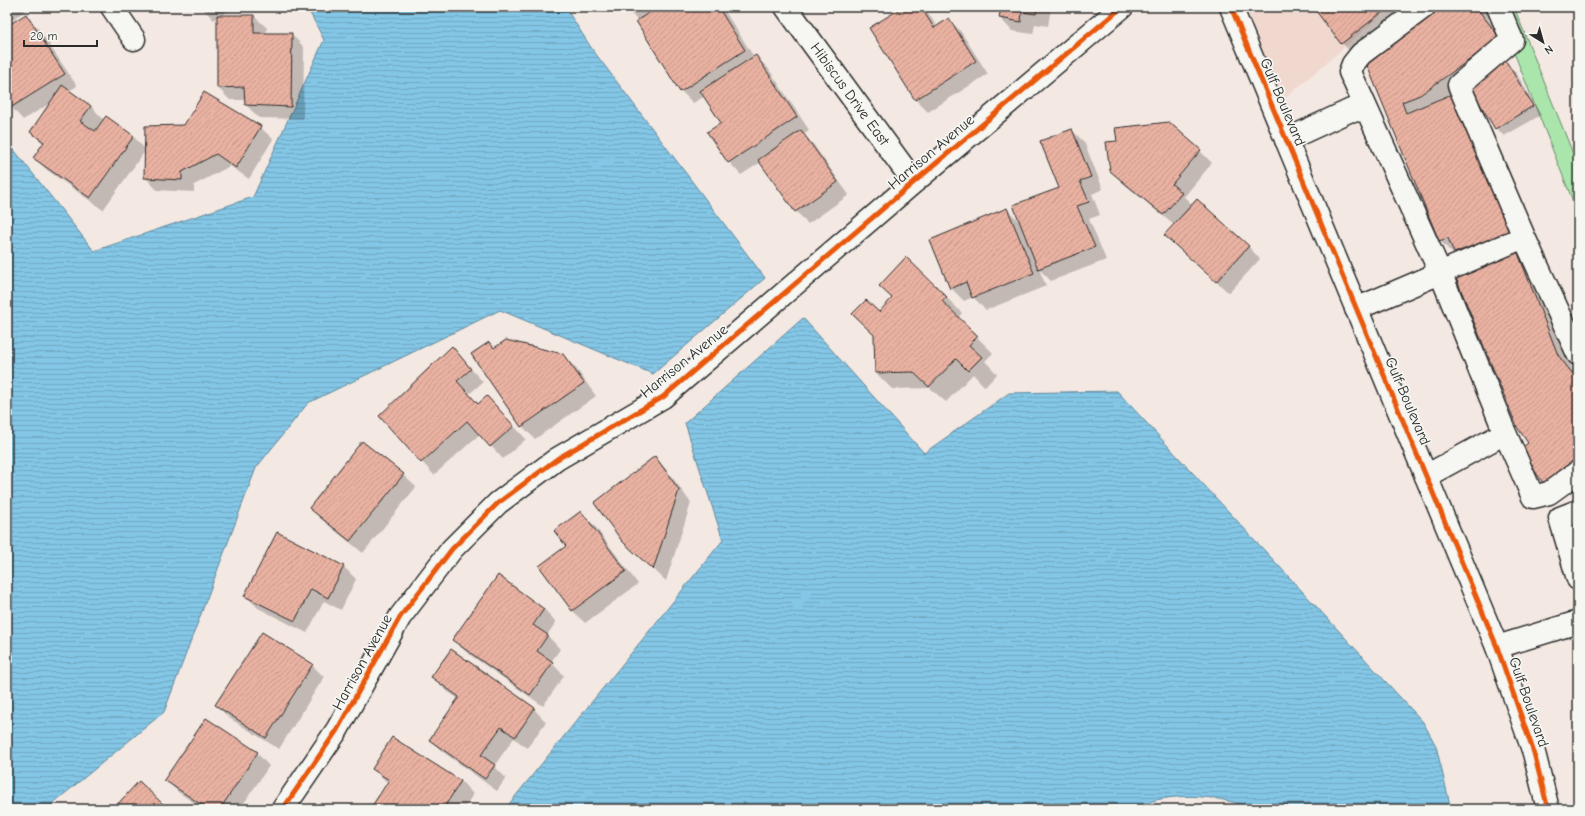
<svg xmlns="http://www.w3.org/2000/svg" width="1585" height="816" viewBox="0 0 1585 816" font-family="'Comic Neue',sans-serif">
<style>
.built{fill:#f0d8ce}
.green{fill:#aae6ac;stroke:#6a886c}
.water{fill:url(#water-rules);stroke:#60889b}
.shadow{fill:#0003}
.building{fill:url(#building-hatch);stroke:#2b2b2b}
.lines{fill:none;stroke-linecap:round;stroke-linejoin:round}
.minor-casing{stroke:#2b2b2b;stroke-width:25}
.major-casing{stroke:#2b2b2b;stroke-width:25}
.minor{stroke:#f6f6f2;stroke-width:22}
.major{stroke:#f6f6f2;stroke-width:22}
.cycleway-casing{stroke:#f6f6f2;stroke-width:8}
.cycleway{stroke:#e8590c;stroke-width:5}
.labels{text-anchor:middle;stroke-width:3.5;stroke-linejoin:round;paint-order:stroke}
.street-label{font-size:15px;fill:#2b2b2b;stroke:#f6f6f2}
</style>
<defs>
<pattern id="water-rules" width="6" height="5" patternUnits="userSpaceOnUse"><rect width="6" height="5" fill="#84c6e5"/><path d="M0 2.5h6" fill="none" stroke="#72aac5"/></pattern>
<pattern id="building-hatch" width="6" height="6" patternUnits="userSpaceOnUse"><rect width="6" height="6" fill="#e9b1a1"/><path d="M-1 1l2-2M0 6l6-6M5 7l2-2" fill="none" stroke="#c8988b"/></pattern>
</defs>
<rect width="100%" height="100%" fill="#f3e8e2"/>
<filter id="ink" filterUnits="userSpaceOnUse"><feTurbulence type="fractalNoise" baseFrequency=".025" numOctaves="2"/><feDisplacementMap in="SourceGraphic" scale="8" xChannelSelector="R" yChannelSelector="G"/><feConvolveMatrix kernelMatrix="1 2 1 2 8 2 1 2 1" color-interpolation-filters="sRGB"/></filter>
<g filter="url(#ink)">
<path class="built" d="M1245,7H1391L1283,100Z"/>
<path class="green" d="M1496,7H1514L1578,166V214Z"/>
<path class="water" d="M307,7H565L592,49L765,278L653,374L500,310L308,403L256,468L164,712L46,809H7V141L94,251L253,197L324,40Z
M803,318L924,453L1009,393L1117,391L1423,722L1436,746L1451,809H1255C1225,798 1193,793 1161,799C1152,800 1143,806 1135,809H505L723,540L685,423Z"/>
<path class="shadow" d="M7,7H25L27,9L7,24Z
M201,7H233L220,16H254L267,28L266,34H291L304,47L303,119L259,118L246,105V100H230L218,88V17L214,20Z
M625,7H722L754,57L755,56L768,68L809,130L803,134L813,144L849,195L808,224L796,211L761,162L741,175L729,162L722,123L705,96L693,103L681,91L638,21Z
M905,7H922L928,13L937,27L949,19L961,32L988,74L928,112L915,99Z
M1002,7H1070V11L1051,8L1048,26L1035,24L1033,34L1012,31L1000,18Z
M1316,7H1427L1358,60L1342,43Z
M1437,7H1491L1495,13L1488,19L1515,55L1505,62L1515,71L1541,115L1504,136L1496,128L1470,86L1468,111L1518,251L1532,266L1574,373L1578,370V485L1560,498L1544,482L1456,257L1440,241L1365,59Z
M26,15L38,28L77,86L69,91L91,106L104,120L106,117L134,137L145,149L260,127L273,139L249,179L230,166L194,185V192L157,190L145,177V151L103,210L47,170L34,157L44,144L31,132L52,102L23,120L7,102V27Z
M1072,130L1084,142L1103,189L1092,194L1100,215L1089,219L1106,260L1051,281L1039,269L1046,286L986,310L973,297L964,301L951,288L1007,209L1021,223L1060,188Z
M1200,151L1212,163L1184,197L1193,205L1248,246L1260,259L1229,293L1178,247L1174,225L1124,184L1111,171Z
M946,297L962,313L958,318L993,353L985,361L997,374L985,387L973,374L946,402L930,388L892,389L876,373L879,314Z
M452,348L483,382L469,394L478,405L499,410L526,439L503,459L480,434L434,475L380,416Z
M495,349L562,355L575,367L596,396L535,439L522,426L472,355Z
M655,458L667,470L691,503L666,581L636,553Z
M403,475L416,487L363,553L322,520L310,508Z
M581,512L594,525L638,584L585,623L573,611L540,566L567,546Z
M344,567L356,579L341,610L324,601L307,633L258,608L246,596Z
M544,609L556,622L547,635L560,649L551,662L564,676L543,706L466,652L454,640Z
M312,665L324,677L279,749L229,718L216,705Z
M433,677L534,709L546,722L527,748L514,738L494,766L506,778L497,791L443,752L430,740L459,699L445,690Z
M257,753L269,766L240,809H203L178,792L165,779Z
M373,769L461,781L473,794L464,809H372L388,783Z"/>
<path class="building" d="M623,7H632L626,11Z
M658,7H718L745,50L680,92L636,21Z
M903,7H921L934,28L949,18L976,61L915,100L869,28Z
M1001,7H1037L1036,14L1022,12L1021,22L999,18Z
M1315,7H1389L1341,44L1316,11Z
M1436,7H1476L1500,38L1420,95L1402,102L1406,113L1452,94L1509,232L1454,253L1448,238L1439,241L1364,58Z
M26,14L65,74L10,108L7,103V26Z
M217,15H254V33H292L291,107L245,105L244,87L217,88Z
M756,55L797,117L728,163L707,132L721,123L700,91Z
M1506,61L1533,106L1495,129L1468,84Z
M62,85L91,106L80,121L95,131L106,116L134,136L90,198L33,158L44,142L30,132Z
M204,92L261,126L236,168L216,154L182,172V180L144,178L145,126L184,125Z
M1169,122L1201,150L1172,184L1182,193L1163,215L1110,171L1106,142L1117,141L1115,128Z
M1072,129L1091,177L1080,181L1089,202L1077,206L1095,247L1038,269L1013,205L1059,188L1040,141Z
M801,130L838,182L795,212L758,160Z
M1197,199L1249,246L1216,282L1164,235Z
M1007,208L1034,273L972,298L966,282L950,289L930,240Z
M1516,248L1558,355L1572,373L1578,368V457L1543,483L1520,449L1528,443L1517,427L1454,273Z
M906,257L947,297L942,301L978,336L969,345L982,357L968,371L956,359L929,387L913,372L875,373L874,335L852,314L866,300L879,312L892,298L879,286Z
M506,340L563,354L584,383L521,427L471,354L489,342L494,348Z
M452,346L471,369L457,381L478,404L487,396L514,426L490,447L467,421L421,463L379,416Z
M362,441L404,474L350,541L309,508Z
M655,456L679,490L653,570L622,541L594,503Z
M581,511L626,571L572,611L539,566L566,546L554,531Z
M277,532L344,566L328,598L311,589L295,621L244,596Z
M498,575L544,609L533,625L548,635L537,651L553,662L530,695L452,640Z
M262,632L313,664L266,738L215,705Z
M451,649L535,708L515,737L501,727L481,755L495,765L485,779L429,740L459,697L431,677Z
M206,718L258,752L220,809H208L164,780Z
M392,737L461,781L443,809H370L389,780L372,769Z
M139,781L168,809H113Z"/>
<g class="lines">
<g class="minor-casing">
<path id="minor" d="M112,7L134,39
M786,7L914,182
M1424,7L1361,54L1353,64L1350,72L1440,272L1505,433L1533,497L1549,493L1578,472
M1498,7L1512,40L1459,85L1524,237L1578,354
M1286,140L1351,110L1367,111
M1356,309L1524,237
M1426,476L1505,433
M1578,511L1560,518L1578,579
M1497,647L1578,622
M283,809L337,730L400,617L452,549L498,503L557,459L663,397L914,182L1122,7"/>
</g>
<g class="major-casing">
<path id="major" d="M1231,7L1497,647L1534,753L1548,809"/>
</g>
<use href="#minor" class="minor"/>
<use href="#major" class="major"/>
<g class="cycleway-casing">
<path id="cycleway" d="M1231,7L1497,647L1534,753L1548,809
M283,809L337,730L400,617L452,549L498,503L557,459L663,397L914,182L1122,7"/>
</g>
<use href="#cycleway" class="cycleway"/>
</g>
</g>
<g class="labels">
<g class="street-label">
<text transform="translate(850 94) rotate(54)" y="5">Hibiscus Drive East</text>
<text transform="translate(1283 102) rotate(67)" y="5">Gulf Boulevard</text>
<text transform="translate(931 152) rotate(-40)" y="5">Harrison Avenue</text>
<text transform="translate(684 361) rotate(-39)" y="5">Harrison Avenue</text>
<text transform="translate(1408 401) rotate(67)" y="5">Gulf Boulevard</text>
<text transform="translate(362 662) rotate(-61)" y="5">Harrison Avenue</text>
<text transform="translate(1529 702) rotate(71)" y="5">Gulf Boulevard</text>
</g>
</g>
<rect width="1585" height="816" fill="none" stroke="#f6f6f2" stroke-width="24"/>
<rect x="12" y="12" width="1561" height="792" fill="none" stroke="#2b2b2b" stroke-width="1.5" filter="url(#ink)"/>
<g transform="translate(1543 42) rotate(143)" stroke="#f6f6f2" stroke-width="3" paint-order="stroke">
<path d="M0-3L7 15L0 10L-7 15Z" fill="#2b2b2b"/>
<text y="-6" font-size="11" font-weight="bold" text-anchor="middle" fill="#2b2b2b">N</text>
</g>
<path d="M24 40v6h73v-6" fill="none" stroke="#2b2b2b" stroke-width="2"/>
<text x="30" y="40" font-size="12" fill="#2b2b2b" stroke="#f6f6f2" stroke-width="3" paint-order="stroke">20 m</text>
</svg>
